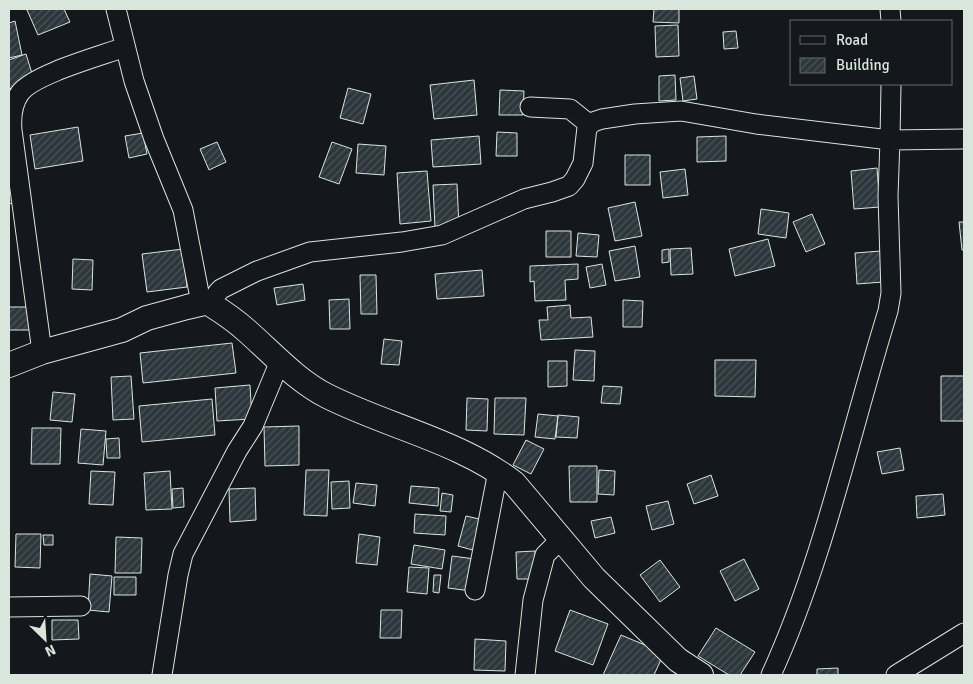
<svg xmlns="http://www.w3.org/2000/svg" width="973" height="684" viewBox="0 0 973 684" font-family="Signika,sans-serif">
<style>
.building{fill:url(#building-hatch);stroke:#d8e6dc}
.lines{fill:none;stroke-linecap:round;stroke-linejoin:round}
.minor-casing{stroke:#d8e6dc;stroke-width:21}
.tertiary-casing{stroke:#d8e6dc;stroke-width:26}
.minor{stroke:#14181c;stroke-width:19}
.tertiary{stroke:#14181c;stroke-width:24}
</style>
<defs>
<pattern id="building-hatch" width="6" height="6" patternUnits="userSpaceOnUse" patternTransform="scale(1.25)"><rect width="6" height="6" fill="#2c363c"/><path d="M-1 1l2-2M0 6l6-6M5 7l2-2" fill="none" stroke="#4a5358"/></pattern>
</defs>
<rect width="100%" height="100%" fill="#14181c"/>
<path class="building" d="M29,9H64L70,22L38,35L27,10Z
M654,9H679V23L653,22Z
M15,21L22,55L9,58V23Z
M678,25L679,56L656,57L655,26Z
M736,31L738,48L724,49L723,32Z
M26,54L34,80L9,89V60Z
M675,75L676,100L659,101V76Z
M694,76L697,99L683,101L680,78Z
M474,80L477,115L434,119L430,85Z
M348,88L371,94L363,124L340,118Z
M500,90L524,91L523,115H499Z
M78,127L83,161L35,169L30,135Z
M497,132L517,133V156H496Z
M143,133L147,154L129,158L125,136Z
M479,136L481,164L433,167L431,140Z
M726,136V161L697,162V137Z
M217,142L226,162L209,170L200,149Z
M332,142L352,149L339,184L319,177Z
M358,144L386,146L384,175L356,173Z
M625,155H650V185H625Z
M9,165L20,201L9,204Z
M877,168L880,207L854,209L851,171Z
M685,169L688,195L663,198L660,172Z
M427,171L431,221L400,224L397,173Z
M457,184L459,227L435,228L433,185Z
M635,202L642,236L615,241L608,208Z
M761,209L789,213L786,238L758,234Z
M812,214L825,244L806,252L793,222Z
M959,222H964V250H962Z
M546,231H571V257H546Z
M578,233L599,235L597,257L576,256Z
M768,239L775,266L735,276L729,249Z
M635,246L640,277L615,281L609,251Z
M691,248L693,274L671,275L670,249Z
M183,249L187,287L147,292L142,254Z
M669,249V262L662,263V250Z
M881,251L883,282L857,284L855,253Z
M73,259L93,260L92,290L72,289Z
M578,264V279L565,280L566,300L535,301L534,281L530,282V266Z
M602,264L606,285L590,288L586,267Z
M482,270L484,296L437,299L435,274Z
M360,275H376L377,314H361Z
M303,284L305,300L277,305L274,288Z
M349,299L350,329H330L329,300Z
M623,300L643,301L642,327H623Z
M570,305L571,318L591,317L593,337L541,340L539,320H548L547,307Z
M9,307H34V330H9Z
M384,339L402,341L399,365L381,364Z
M232,343L236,373L143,383L140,353Z
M575,350L595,351L594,381L573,380Z
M715,360H756L755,397L715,396Z
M548,361H567V386L548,387Z
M131,376L134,419L113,420L111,377Z
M941,376H964V421H941Z
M250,385L252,419L217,421L215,388Z
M603,386L622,387L620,404L601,403Z
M53,392L75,394L72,422L50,420Z
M467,398L488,399L487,431L466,430Z
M495,398H526L524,435L494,434Z
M212,399L215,435L142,442L139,406Z
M538,414L558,416L555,439L535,437Z
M558,415L579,417L577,438L556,437Z
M299,426V465L265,466L264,427Z
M32,428H61L60,464H31Z
M81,429L106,431L103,465L78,463Z
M119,438L120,458H107L106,439Z
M526,440L544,449L531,474L513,465Z
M900,448L904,470L882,474L877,452Z
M569,466H597V502H570Z
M306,470H329L327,516L304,515Z
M599,470L615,471L614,495L598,494Z
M91,471L115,472L113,505L89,504Z
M170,471L172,509L146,510L144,473Z
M711,475L718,496L694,504L687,484Z
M349,481L350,508L332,509L331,482Z
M356,483L377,485L375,506L353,503Z
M411,486L439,488L438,506L409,503Z
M183,488L184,507L173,508L172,489Z
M255,488L256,520L230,522L229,489Z
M442,493L453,495L451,512L440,511Z
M943,494L945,515L917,518L916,496Z
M668,501L674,524L652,530L646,506Z
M415,514L446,516L445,535L414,533Z
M466,516L488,521L480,552L458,546Z
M611,517L615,533L595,538L591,521Z
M16,534H41L40,568L15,567Z
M359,534L380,537L377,565L356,563Z
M43,535H53V545H44Z
M116,537L142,538L141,573H115Z
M414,545L445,550L442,569L411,564Z
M535,551L536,579H517L516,552Z
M452,556L475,559L471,591L448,588Z
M744,559L759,589L735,601L720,571Z
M660,560L680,587L660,602L640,575Z
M409,567L429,568L427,594L407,592Z
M90,574L112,576L109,612L88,610Z
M434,575H441L439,593L433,592Z
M114,577H136V595H114Z
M381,610H402L401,638H380Z
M570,610L608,624L593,665L555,651Z
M52,620H78L79,639L52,640Z
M716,628L755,652L740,675H729L698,656Z
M621,635L664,653L654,675H603Z
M475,639L506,641L505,671L474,670Z
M838,668V675H817V669Z"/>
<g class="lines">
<g class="minor-casing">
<path id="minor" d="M116,9L134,81L154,139L183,210L201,303
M890,9L891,21
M891,84L890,140L964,139
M530,107L570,109L590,125
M210,304L218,292L221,289L257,271L310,252L402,242L442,235L524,199L552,192L569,186L575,179L583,163L587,127L593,122L602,119L635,114L681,111L756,124L890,140L888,196L891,293L888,311C850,433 824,559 771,675
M42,352L12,130C11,118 12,104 20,93C34,74 101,56 125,47
M475,590L498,471
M9,607L81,606
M162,675L178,575L183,554L237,451L253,426L280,361
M525,675L533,600L545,555L553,547L565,541
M896,675L964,633"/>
</g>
<g class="tertiary-casing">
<path id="tertiary" d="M9,365L42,352L122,330L147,318L187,307L204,303L210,304C223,312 236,321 247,331C273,354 296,380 327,396C389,427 459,441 514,483L594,578L678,660L701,675"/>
</g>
<use href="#minor" class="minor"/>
<use href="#tertiary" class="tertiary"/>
</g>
<rect width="973" height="684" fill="none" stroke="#d8e6dc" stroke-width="20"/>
<rect x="790" y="20" width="162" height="65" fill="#14181c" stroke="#626a69"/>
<rect x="800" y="36" width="25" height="8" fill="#14181c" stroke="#626a69"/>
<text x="836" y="45" font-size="15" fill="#d8e6dc">Road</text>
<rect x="800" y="58" width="25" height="15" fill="url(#building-hatch)" stroke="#626a69"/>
<text x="836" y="70" font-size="15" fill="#d8e6dc">Building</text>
<g transform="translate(45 639) rotate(155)" stroke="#14181c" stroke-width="4" paint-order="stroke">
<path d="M0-4L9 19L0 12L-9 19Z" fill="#d8e6dc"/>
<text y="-8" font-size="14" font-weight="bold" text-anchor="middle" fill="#d8e6dc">N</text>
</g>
</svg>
